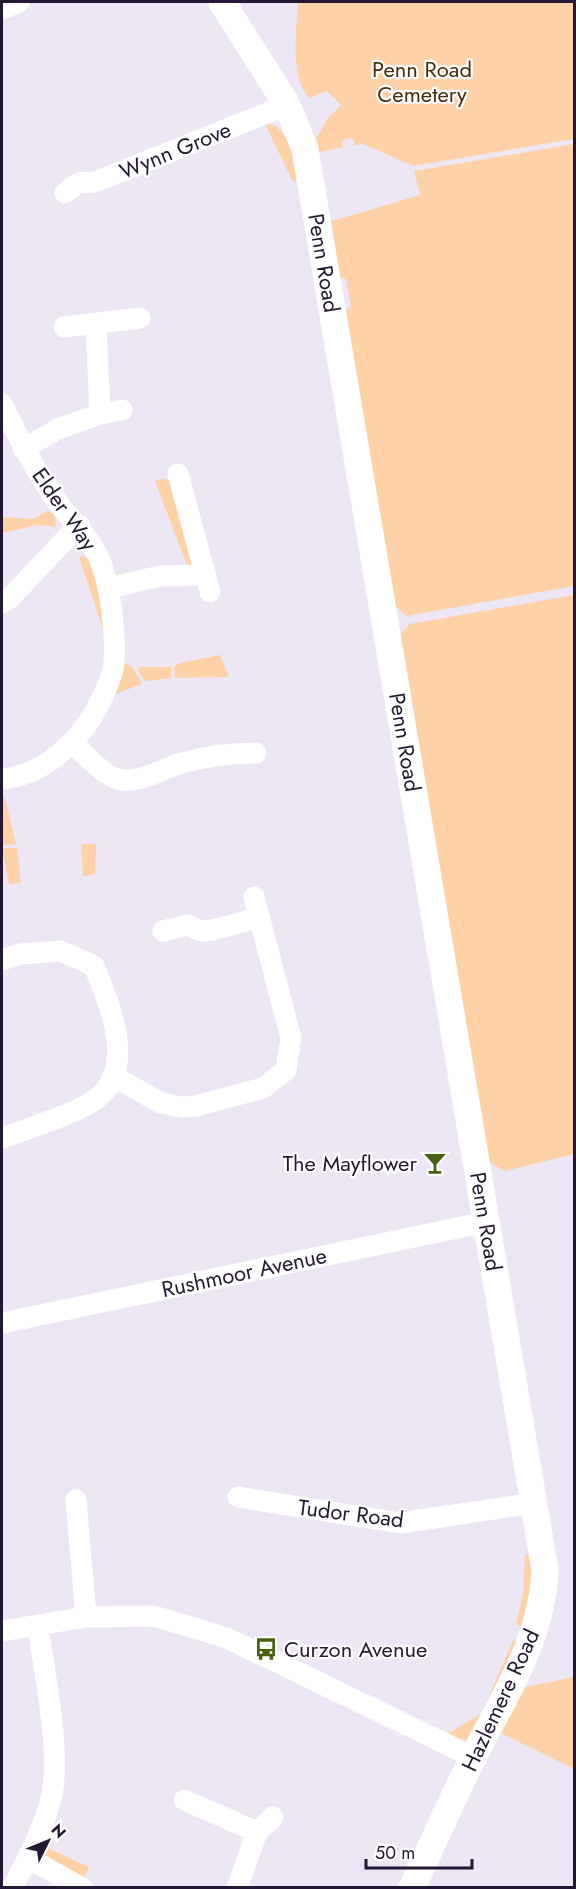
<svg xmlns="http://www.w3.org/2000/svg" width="576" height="1889" viewBox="0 0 576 1889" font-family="Jost,sans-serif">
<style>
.green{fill:#ffd1a6}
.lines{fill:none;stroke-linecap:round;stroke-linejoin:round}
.minor{stroke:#fff;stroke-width:21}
.major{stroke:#fff;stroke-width:27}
.labels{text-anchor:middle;stroke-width:4.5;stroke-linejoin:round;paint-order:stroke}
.park-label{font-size:22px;fill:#482b0a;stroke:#fff}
.street-label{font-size:22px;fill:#241733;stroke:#fff}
.poi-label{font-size:22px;fill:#241733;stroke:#fff;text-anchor:end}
</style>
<rect width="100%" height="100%" fill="#ece6f5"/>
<path class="green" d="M298,2H574V139L413,166L363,144L355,145L353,138L342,140L343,147L319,152L316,138L329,117L341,105L327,91L310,98C289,79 297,28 298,2Z
M268,124L276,126L300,154L301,177L293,182L266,126Z
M574,144V586L406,616L395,605L340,316L351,306L346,279L339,277L329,222L420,195L414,171Z
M161,479L174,481L179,519L184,521L194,565L188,568L155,481Z
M47,511L54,514L56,527L38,525L2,533V517L34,519Z
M79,556L93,559L106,639Z
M574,595V1154L505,1171L487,1161L400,634L410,624Z
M220,655L229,677L175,678L174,667L180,663Z
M124,662L133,668L142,684L113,695Z
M140,667H171V678L145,681L138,670Z
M2,796L5,799L16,844L2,845Z
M81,844H96L95,874L83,877Z
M2,848H17L21,883L9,884Z
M531,1554L536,1557L527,1627L516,1625L523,1594L525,1555Z
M513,1640L521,1644L470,1738L461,1741L434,1728L449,1733L482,1713Z
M574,1677V1769L499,1732L521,1688Z
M45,1847L89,1867L84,1877L48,1859L43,1850Z"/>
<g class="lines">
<path class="minor" d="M2,9L19,2
M65,193L78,183L95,182L287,105
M64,327L140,318
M2,404C18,437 35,470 56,500C69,518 86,533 97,554C110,579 116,634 114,662C113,680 93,718 81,732C60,757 35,776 2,779
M100,414L122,410
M23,449L58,429L100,414L96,324
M178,474L210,592
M109,588L160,576L204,575
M2,603L9,599L79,525
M72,743C84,753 97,769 111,776C134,789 161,768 182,763C207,756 231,753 256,753
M163,931L188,925L201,931L212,930L259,918
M2,960L21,954L61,951L94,966C109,1004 138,1068 96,1099C76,1114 26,1129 2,1138
M113,1076L161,1103L182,1107L196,1106L263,1088L286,1070L291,1038L254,897
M2,1323L486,1222
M238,1497L400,1523L535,1503
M76,1500L86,1617
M2,1631L86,1617L154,1616L227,1638L473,1757
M184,1800L257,1832
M28,1858L82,1888
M12,1888C27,1860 43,1830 51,1799C62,1752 44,1674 38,1625
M237,1888L257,1832L273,1817"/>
<path class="major" id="s1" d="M222,2L287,105L305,149L545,1570C542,1642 503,1697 472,1760C451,1802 432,1845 412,1888"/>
</g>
<defs>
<g id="bar-bare" transform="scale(1.8)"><path d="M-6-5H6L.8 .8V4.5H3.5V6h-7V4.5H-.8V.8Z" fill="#4a610d" stroke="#fff" stroke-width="2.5" paint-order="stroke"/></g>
<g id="bus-bare" transform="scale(1.8)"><path d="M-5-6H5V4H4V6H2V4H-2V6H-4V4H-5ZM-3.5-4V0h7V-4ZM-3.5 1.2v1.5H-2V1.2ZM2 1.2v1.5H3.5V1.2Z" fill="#4a610d" stroke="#fff" stroke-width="2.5" paint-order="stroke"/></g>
</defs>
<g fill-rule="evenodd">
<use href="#bar-bare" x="435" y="1163"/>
<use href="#bus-bare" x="266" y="1649"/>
</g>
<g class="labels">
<g class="park-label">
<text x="422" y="77">Penn Road<tspan x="422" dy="25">Cemetery</tspan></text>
</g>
<g class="street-label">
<text transform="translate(175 150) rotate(-22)" y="8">Wynn Grove</text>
<text dy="8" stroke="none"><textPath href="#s1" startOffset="285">Penn Road</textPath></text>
<text transform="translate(65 509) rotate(55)" y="8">Elder Way</text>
<text dy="8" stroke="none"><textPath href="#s1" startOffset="771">Penn Road</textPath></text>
<text dy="8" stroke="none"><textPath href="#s1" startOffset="1257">Penn Road</textPath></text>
<text transform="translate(244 1272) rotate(-12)" y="8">Rushmoor Avenue</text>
<text transform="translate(351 1513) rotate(7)" y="8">Tudor Road</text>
<text transform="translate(500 1700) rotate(-65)" y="8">Hazlemere Road</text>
</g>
<g class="poi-label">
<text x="417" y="1171">The Mayflower</text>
<text x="284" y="1657" text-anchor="start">Curzon Avenue</text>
</g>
</g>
<rect width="576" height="1889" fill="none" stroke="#241733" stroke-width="6"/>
<g transform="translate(48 1841) rotate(47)" stroke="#ffffff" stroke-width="4.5" paint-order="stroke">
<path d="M0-4.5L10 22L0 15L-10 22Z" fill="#241733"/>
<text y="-9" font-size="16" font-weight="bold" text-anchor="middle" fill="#241733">N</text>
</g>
<path d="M366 1859v9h106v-9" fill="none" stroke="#241733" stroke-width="3"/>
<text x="375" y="1859" font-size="18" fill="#241733" stroke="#ffffff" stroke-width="4.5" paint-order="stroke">50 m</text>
</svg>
